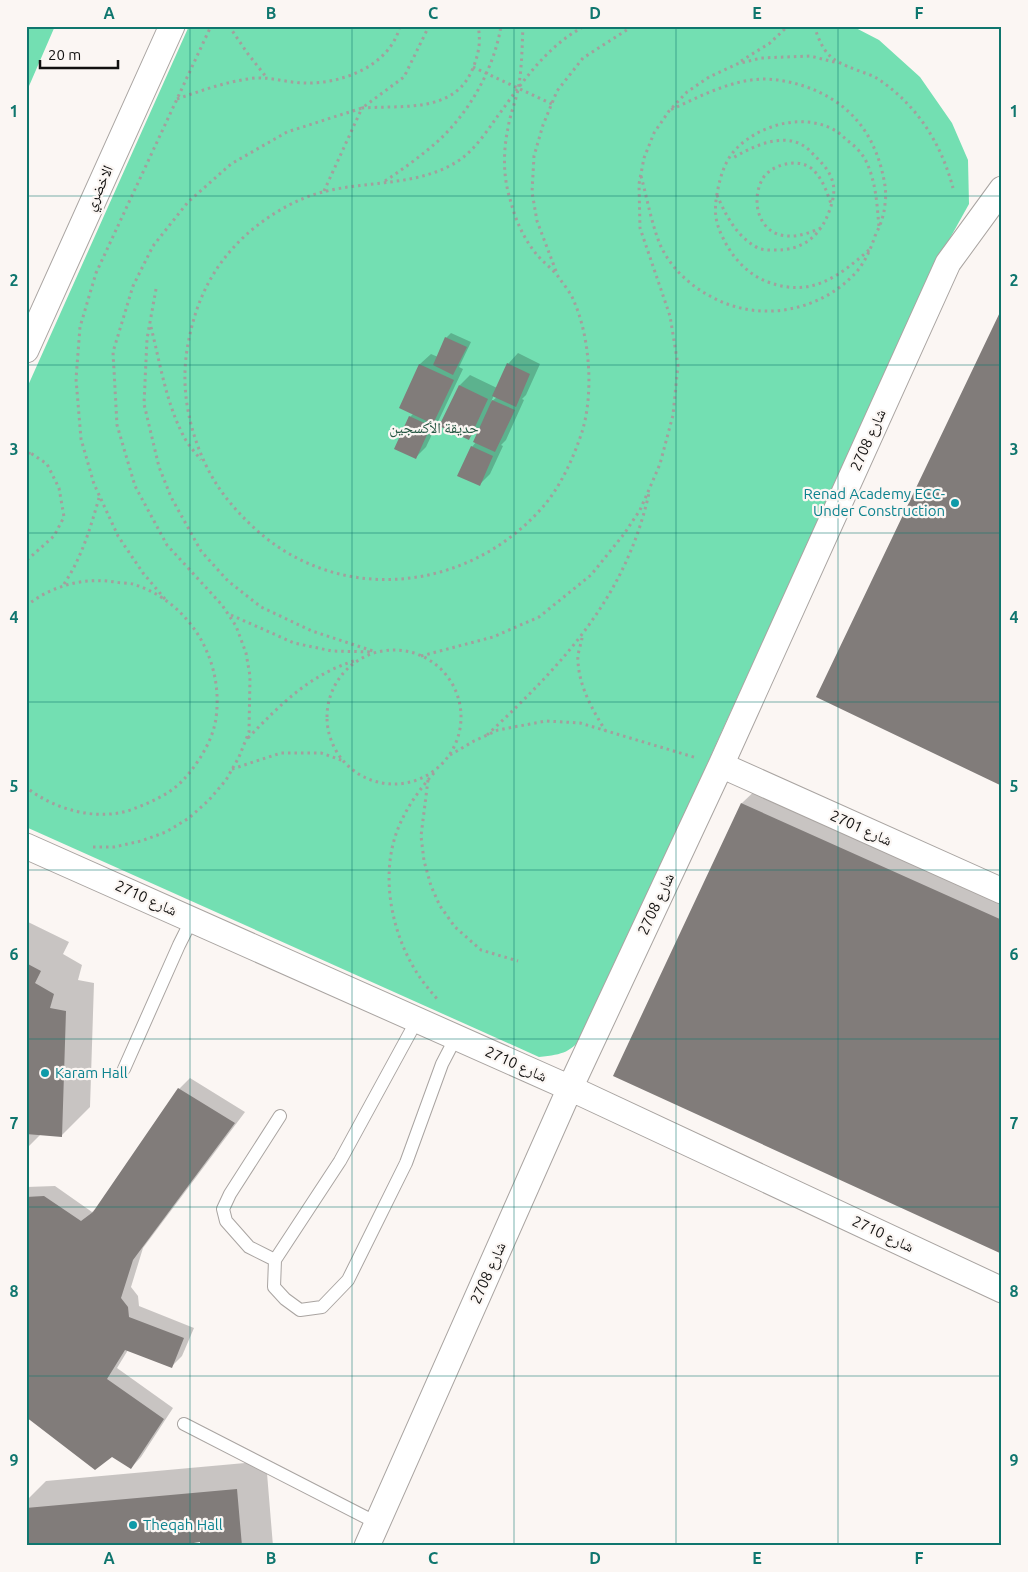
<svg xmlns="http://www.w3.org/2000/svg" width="1028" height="1572" viewBox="0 0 1028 1572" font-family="Ubuntu,'Noto Naskh Arabic',sans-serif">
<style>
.green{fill:#73dfb2}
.shadow{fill:#0003;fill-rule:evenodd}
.building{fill:#817c7a}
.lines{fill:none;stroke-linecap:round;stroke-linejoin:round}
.lane-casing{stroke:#a9a4a1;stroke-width:14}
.street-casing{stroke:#a9a4a1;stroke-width:27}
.path{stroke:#a39f9d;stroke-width:3;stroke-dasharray:2.5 4;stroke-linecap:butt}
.lane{stroke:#fff;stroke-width:12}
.street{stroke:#fff;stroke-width:25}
.grid{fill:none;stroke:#0f766e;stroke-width:1;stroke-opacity:0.55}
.culture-dot{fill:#0f9aa8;stroke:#fbf6f3;stroke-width:2}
.labels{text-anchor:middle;stroke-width:4.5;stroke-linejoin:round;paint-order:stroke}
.street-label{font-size:15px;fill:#11100f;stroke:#fbf6f3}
.park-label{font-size:15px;fill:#255642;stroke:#fbf6f3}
.culture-label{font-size:15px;fill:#0d838f;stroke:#fbf6f3;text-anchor:start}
.neatline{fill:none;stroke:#0f766e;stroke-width:2}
.grid-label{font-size:16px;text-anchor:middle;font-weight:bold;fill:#0f766e}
</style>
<rect width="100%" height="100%" fill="#fbf6f3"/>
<path class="green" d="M26,26H55L26,93Z
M189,26H852L879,40L920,77L952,123L968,160L969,204L934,267L722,731L587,1033C569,1053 565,1054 539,1057L26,827V390Z"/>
<path class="shadow" d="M451,333L471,342L459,367L463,369L426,447L416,457L396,448L410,417L414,413L401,407L420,364L431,354L438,357L446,338Z
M518,353L540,364L526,395L522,399L524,400L506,440L501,445L503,446L490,474L479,485L472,447L476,442L480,427L468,439L460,385L470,375L497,388L508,364ZM494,395L497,397L491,402Z
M763,783L1002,890V1253L615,1075L742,803Z
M26,921L69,942L63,954L82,965L78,980L94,983L90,1107L61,1136L41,1134L26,1149Z
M190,1078L245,1112L143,1248L131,1287L138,1296L139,1306L194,1328L182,1356L171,1367L128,1350L117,1368L173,1408L141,1457L131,1468L112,1456L26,1415V1187L55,1186L92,1212L98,1207L179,1089Z
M266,1461L273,1546H201V1541L26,1546V1501L46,1481Z"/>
<path class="building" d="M1002,308V786L816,697Z
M445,337L467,347L453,375L433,365Z
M507,363L530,374L516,407L492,396Z
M419,364L454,380L433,424L399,408Z
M459,385L488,399L469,440L439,426Z
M492,400L515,410L495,452L473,442Z
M409,416L431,426L416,459L394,449Z
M471,446L493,456L480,486L457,476Z
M741,803L1002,920V1254L613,1076Z
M26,963L41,971L35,983L54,994L50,1008L66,1011L62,1137L26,1134Z
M178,1088L235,1123L133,1260L121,1298L128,1307L129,1317L184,1338L172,1368L125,1350L107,1379L164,1419L131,1469L112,1457L95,1470L26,1417V1197L44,1196L81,1221L93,1212Z
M237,1489L242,1546H200V1542L175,1546H26V1508Z"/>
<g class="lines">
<g class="lane-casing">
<path id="lane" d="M417,1020L340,1161L275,1260L274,1287L285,1299L300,1310L322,1307L348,1280L406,1163L442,1064L456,1037
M124,1069L179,945L192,919
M275,1260L249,1247L226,1221L223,1209L230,1194L280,1116
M184,1424L377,1523"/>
</g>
<g class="street-casing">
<path id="street" d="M26,350L172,26
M721,765L1002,891
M26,846L570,1088L1002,1290
M367,1546L570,1088L721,765L948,263L1002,189"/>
</g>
<path class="path" d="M229,26L248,54L267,78
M523,26C522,47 522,69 518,90C515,103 510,115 508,128C503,152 503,176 510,199C515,219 524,240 538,256C545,264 554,270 560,279C564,285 570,292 573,299C590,336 594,393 582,432C573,459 560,488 541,509C465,594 334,606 250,524C223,498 207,474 195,438C185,407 182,376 188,344C196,300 213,265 247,234C267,216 297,198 323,192C368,180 421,187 461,159C476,148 487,131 497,117C522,83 546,46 585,26
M814,26C824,54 829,60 857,70C864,73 872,75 878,79C917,105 941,143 953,188
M741,61L770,43L788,26
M473,67L552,104
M177,99C203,90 228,81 255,78C272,77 288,83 305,83C342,84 390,66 400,26
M641,176C647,198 651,221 659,242C673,277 710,302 745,309C786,317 831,302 858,270C866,260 871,248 875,236C880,226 884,216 885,204C887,191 884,179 881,167C869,125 844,100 804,86C791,82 777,79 763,79C730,80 699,97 670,110
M385,181C403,169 421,156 437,142C469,113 494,69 501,26
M324,191L362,108C402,105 455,114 473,68C479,53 481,41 478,26
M717,195C726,216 737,237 758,248C763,250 768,250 773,250C803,251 821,236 830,209C833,201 835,191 833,183C830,170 820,161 811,152C789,128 753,146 731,159
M821,228C811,232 799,237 788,236C758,235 750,200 763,178C773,164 797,158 811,168C822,177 827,192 831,204
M869,250C838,277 811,298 768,282C748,275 732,257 723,238C715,222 714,211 717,194C720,177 725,159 738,147C763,123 806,113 836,131C841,134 844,138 848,141C855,146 862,153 866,161C876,182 877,204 879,227
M556,271L537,221L532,192L534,156L543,125L557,91L583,58L633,26
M156,289L147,339L144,404L159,467L171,497L201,551L228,581L261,607L312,631L376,652
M151,327C160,363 166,402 183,435C187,444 195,452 201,460
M26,450L47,464L59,488L64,517L54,536L26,561
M26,460L30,451
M64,584C82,557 90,529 99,498
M165,599L143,573L118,536L94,484L81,439L76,379L80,327L96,273L211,26
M26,606C51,586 83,577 115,582C121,583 128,583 133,584C190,602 224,660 216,718C213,740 199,762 185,778C172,793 152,802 133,809C99,822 54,810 26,787
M231,615L294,643L332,651L373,652
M582,638C581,645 577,654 578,661C579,686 592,709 605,730
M327 717a67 67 0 1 1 134 0a67 67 0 1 1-134 0Z
M421,656L493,637L539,617L591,575L624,534L640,510L651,485L660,464L673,415L678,365L670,316L640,228L639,184L644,158L654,133L669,111L687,92L709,77L737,64L761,58L810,56L838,63
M487,735C563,664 626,597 649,493
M248,738C281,704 310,674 357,660
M450,755L474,741L498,730L546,721L580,723L697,758
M232,769L281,753H321L344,761
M434,773C418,791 404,811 396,834C380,881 393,939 421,979C426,986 432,993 438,1000
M428,780L421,836L424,861L431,886L440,906L455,927L481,950L518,961
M93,847H114L141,841L166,832L189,818L209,800L226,780L239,757L249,732L250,676L246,653L236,626L222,605L167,545L135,486L117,425L113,352L133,286L153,246L188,202L231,164L287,132L362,108L404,77L429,26"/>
<use href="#lane" class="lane"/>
<use href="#street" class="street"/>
</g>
<path class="grid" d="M190,26V1546M352,26V1546M514,26V1546M676,26V1546M838,26V1546M26,196H1002M26,365H1002M26,533H1002M26,702H1002M26,870H1002M26,1039H1002M26,1207H1002M26,1376H1002"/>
<g class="culture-dot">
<circle cx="955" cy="503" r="5"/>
<circle cx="45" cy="1073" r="5"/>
<circle cx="133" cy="1525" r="5"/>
</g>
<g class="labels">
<g class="street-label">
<text transform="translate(99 188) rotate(-66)" y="5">الاخضري</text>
<text transform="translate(868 440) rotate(-66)" y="5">شارع 2708</text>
<text transform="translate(861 828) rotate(24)" y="5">شارع 2701</text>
<text transform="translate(146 898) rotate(24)" y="5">شارع 2710</text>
<text transform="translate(656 904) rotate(-65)" y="5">شارع 2708</text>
<text transform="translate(516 1064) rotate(24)" y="5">شارع 2710</text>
<text transform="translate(883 1234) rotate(25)" y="5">شارع 2710</text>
<text transform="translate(488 1273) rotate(-66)" y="5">شارع 2708</text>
</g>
<g class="park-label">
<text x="434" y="433">حديقة الأكسجين</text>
</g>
<g class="culture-label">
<text x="945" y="499" text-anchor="end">Renad Academy ECC-<tspan x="945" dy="17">Under Construction</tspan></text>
<text x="55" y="1078">Karam Hall</text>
<text x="143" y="1530">Theqah Hall</text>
</g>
</g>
<rect width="1028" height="1572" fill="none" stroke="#fbf6f3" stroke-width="55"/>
<path d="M40 60v8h78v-8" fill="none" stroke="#11100f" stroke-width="2.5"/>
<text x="48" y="60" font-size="15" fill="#11100f" stroke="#fbf6f3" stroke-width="4" paint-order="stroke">20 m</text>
<rect x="28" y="28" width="972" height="1516" class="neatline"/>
<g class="grid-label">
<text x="109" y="19">A</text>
<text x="271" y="19">B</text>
<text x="433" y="19">C</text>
<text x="595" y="19">D</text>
<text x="757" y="19">E</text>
<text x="919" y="19">F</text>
<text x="14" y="117">1</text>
<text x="1014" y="117">1</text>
<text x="14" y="286">2</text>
<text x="1014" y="286">2</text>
<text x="14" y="455">3</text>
<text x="1014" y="455">3</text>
<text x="14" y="623">4</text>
<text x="1014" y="623">4</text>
<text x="14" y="792">5</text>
<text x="1014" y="792">5</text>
<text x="14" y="960">6</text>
<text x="1014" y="960">6</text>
<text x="14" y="1129">7</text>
<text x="1014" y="1129">7</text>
<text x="14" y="1297">8</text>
<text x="1014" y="1297">8</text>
<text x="14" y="1466">9</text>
<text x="1014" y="1466">9</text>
<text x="109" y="1564">A</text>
<text x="271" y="1564">B</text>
<text x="433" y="1564">C</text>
<text x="595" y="1564">D</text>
<text x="757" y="1564">E</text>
<text x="919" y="1564">F</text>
</g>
</svg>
